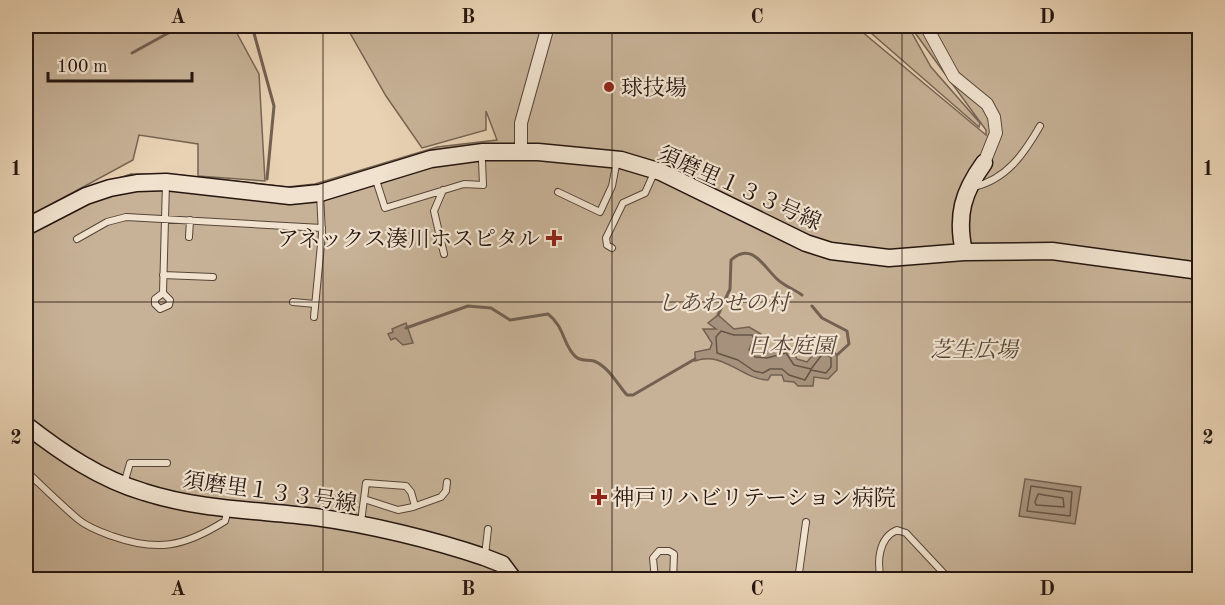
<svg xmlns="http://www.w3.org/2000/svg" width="1225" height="605" viewBox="0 0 1225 605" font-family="'Old Standard TT','Noto Serif JP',serif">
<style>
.green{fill:#c7b297;stroke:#766454;stroke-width:1.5}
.water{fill:#a6927c;stroke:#736051;stroke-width:1.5}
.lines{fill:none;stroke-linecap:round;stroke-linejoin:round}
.shore{stroke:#665446;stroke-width:1.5}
.stream{stroke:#736051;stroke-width:3}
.lane-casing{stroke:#564539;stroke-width:8}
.street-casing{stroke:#564539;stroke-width:14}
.secondary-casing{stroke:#261610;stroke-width:19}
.lane{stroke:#f0e2ce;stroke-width:6}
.street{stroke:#f0e2ce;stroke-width:12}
.secondary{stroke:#f0e2ce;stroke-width:16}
.grid{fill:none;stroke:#261610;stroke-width:1.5;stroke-opacity:0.55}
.poi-dot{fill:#8f2418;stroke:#f0e2ce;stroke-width:2}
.labels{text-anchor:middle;stroke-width:4.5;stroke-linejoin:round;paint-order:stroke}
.poi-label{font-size:22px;fill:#261610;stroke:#f0e2ce;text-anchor:start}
.street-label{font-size:22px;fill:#261610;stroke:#f0e2ce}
.park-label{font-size:22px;font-style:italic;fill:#564538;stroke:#f0e2ce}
.neatline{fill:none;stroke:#261610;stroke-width:2}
.grid-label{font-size:20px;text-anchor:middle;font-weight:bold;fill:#261610}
</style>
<rect width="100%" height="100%" fill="#e8d2b3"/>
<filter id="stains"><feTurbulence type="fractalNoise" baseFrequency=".00333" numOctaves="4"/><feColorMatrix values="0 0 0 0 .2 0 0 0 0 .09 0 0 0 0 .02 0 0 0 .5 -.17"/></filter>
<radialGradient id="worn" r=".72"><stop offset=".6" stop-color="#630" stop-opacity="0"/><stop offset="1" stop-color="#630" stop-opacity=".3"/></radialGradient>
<path class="green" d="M26,26H233L259,74L265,181L198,176V144L139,135L133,160L26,218Z
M346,26H855L986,135V130L910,26H1199V579H26V224L92,187L131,174L179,175L287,187L315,184L437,147L497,140L486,111V130L422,148L386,96Z
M863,26H908L931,67L980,123L979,127Z"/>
<path class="water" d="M718,315L734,329L749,327L761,334V340L755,346L756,351C769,353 778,347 791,347L797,359L807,362L821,345L831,348L837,355V370L828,379L814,377L813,386H798L794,382L784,381L782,375H771L768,380C741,379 724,351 695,361V352L710,349L712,343L703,329H716L708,323Z
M406,323L413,343L403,345L395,338L391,340L388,334L393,332L392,329Z
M1025,479L1081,487L1075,524L1019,516Z"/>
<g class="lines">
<path class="shore" d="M721,331L734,335H752L754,338L749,350L755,357L767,358L786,353L794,365L811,369L824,352L831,358V367L826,373L811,370L805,380L789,375L782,369H770L763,373L754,371L738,360L717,353L716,337Z
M1031,486L1072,492L1070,516L1027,511Z
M1038,494L1063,498L1064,507L1036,505L1035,502Z"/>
<path class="stream" d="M252,26L274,106L267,179
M132,53L181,26
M812,306L822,318L847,331L849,344L837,355
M718,315L730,289L731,260C752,241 763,266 777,279C784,286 794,289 802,295
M406,328L468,306L491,308L510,320L548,314C565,327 563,346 576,357C582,362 587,359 594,361C609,367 617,384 627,395H633L695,359"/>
<g class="lane-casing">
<path id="lane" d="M375,177L385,208L464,184L483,185L482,161
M973,187C1006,180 1024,154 1040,126
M443,190L434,211L444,254
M558,192L600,212L612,186L617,160
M189,237L190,220
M77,239L107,222L126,217L322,228
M612,248L607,245L606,238L623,203L645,193L654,173
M163,275L213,277
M163,293L155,299V304L160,309L169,305L170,300L163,293L166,183
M293,302L315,304
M314,317L322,234L320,194
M26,471C43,487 61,505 79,520C89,528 101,532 112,536C157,552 184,547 225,521L228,509
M124,484L130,463H167
M364,499L366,483L406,486L411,492L415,506
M361,522L364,499L398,510L413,507L441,497L446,491L447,482
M485,555L488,529
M655,580L653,558L659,551H669L674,554L673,580
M716,580H719
M798,580L806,522
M881,580C877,562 878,538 897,530L906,533L950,580"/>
</g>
<g class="street-casing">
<path id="street" d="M926,26L954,77L987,104L994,117L996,133L984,163
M521,152V123L548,26"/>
</g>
<g class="secondary-casing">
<path id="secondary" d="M26,227L86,196L110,188L137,183L166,182L290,196L320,193L431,159L483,152H538L621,160L661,172L806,243L831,251L889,258L964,252L1052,251L1200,271
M964,252C956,215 963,192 984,163
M26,425C62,453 100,479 144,492C200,510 258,510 315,517C368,524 434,540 484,557L502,564L514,580"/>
</g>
<use href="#lane" class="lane"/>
<use href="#street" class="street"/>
<use href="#secondary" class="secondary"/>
</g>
<path class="grid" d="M323,26V580M612,26V580M902,26V580M26,302H1200"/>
<g class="poi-dot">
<circle cx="609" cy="87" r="6"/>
<path d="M551 229h6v6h6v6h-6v6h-6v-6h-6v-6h6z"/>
<path d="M596 488h6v6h6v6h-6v6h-6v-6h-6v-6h6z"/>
</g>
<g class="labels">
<g class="poi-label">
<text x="621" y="95">球技場</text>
<text x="540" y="246" text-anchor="end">アネックス湊川ホスピタル</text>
<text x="612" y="505">神戸リハビリテーション病院</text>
</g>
<g class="street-label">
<text transform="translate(740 187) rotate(24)" y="8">須磨里１３３号線</text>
<text transform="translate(270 491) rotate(8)" y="8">須磨里１３３号線</text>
</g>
<g class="park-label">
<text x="723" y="310">しあわせの村</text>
<text x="791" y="353">日本庭園</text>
<text x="974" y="357">芝生広場</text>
</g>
</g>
<rect width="1225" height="605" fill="none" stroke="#e8d2b3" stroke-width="66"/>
<path d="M48 72v9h144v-9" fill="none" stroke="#261610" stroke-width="3"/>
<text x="57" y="72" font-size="18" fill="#261610" stroke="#f0e2ce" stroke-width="4.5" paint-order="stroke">100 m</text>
<rect x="33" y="33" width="1159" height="539" class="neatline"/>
<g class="grid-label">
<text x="178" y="23">A</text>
<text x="468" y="23">B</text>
<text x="757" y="23">C</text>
<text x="1047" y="23">D</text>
<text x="16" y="175">1</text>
<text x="1208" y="175">1</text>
<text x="16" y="444">2</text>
<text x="1208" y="444">2</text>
<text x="178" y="595">A</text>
<text x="468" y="595">B</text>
<text x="757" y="595">C</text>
<text x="1047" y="595">D</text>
</g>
<rect width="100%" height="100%" filter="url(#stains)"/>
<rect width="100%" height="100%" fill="url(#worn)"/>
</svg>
